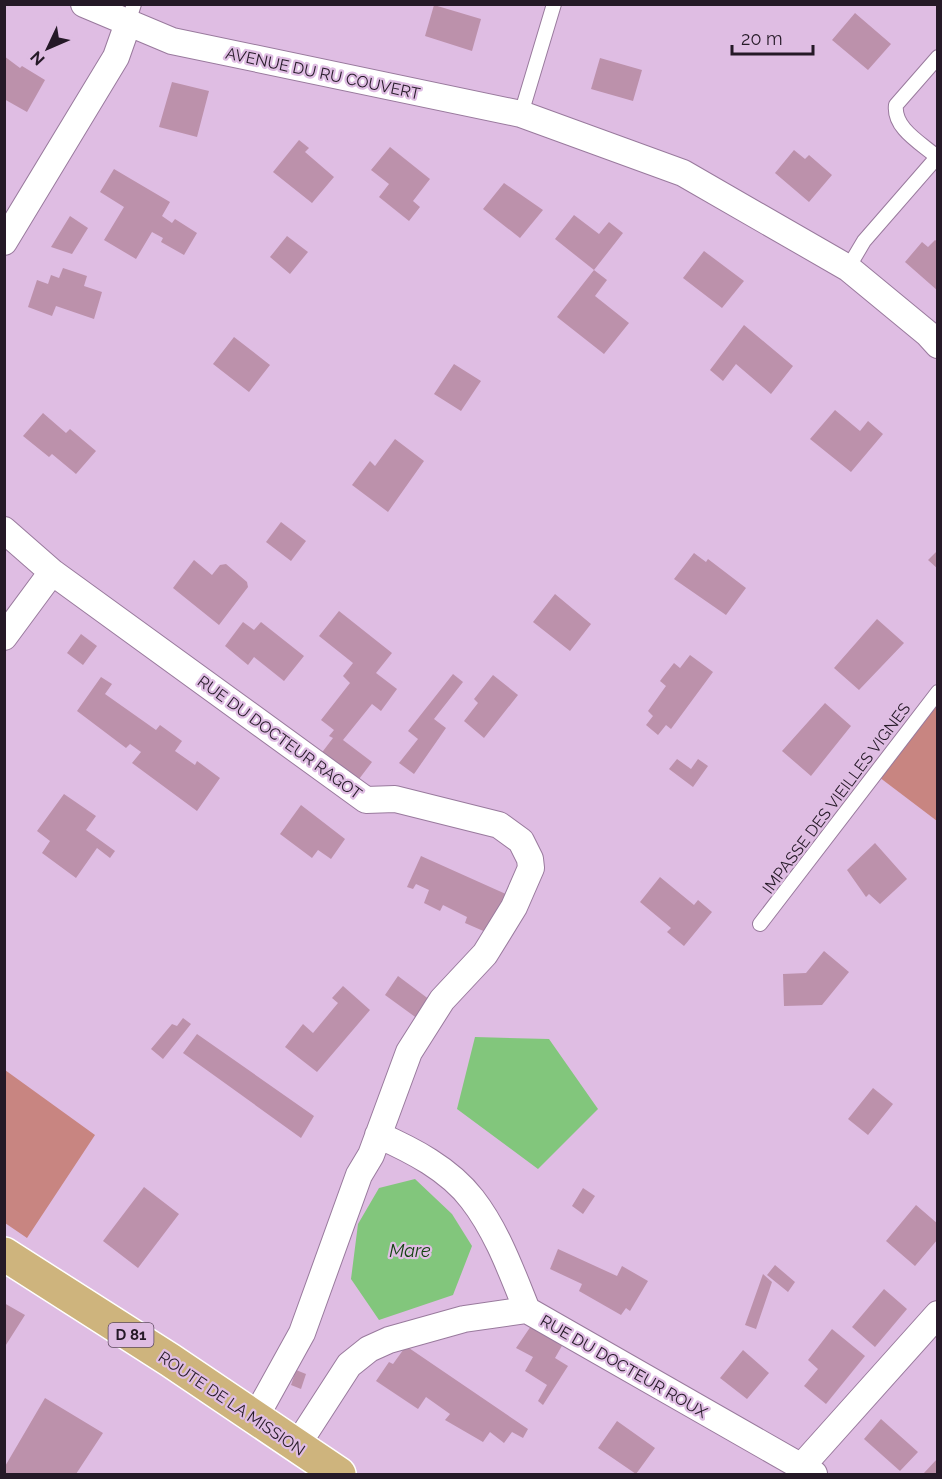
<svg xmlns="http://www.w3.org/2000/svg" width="942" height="1479" viewBox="0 0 942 1479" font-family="Raleway,sans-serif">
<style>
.green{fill:#c88581}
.water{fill:#82c67c}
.building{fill:#bc91ab}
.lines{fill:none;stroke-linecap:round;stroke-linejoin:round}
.lane-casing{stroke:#997a9d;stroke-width:16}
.street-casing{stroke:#997a9d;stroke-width:28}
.primary-casing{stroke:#fff;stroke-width:36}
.lane{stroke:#fff;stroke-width:14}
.street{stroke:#fff;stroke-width:26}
.primary{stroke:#ceb47d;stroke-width:33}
.labels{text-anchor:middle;stroke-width:4.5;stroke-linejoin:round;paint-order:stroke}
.shield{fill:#dfbde3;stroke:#5d4a5f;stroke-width:1.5}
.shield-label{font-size:15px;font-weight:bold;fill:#251927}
.street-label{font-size:16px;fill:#251927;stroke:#dfbde3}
.water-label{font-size:18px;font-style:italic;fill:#154412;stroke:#dfbde3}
</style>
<rect width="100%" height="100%" fill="#dfbde3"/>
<path class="green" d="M937,692V821L875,774Z
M5,1070L95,1135L27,1238L5,1223Z"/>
<path class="water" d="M475,1037L549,1039L598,1109L538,1169L457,1109Z
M415,1179L452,1214L472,1246L453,1295L379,1320L351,1279L358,1224L379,1188Z"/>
<path class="building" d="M434,5L481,19L472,51L425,36Z
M855,13L891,44L868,70L832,40Z
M4,56L20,68L22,66L45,80L27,112L4,99Z
M600,58L642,70L633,101L591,89Z
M172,82L209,91L197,137L159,127Z
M299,140L309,148L305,152L334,177L312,203L273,172Z
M390,147L430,179L413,201L420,207L409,221L379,197L389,184L371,170Z
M794,150L805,159L809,155L832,175L809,202L775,173Z
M114,169L170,202L162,216L172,223L175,219L197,233L184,255L161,242L163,238L152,232L136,259L104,240L124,207L100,192Z
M504,183L543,210L520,238L483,209Z
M574,215L599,234L609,222L623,233L594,270L555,239Z
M70,216L88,228L72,254L51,247Z
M287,236L308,252L290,274L270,257Z
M935,240L938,242V291L905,262L922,242L928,247Z
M704,251L744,281L722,308L683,278Z
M63,268L87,276L84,286L102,292L94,319L56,306L52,316L28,307L37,280L48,284L51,275L59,278Z
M594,270L607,280L595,296L629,323L604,354L557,317Z
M744,325L793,366L771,394L736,364L723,381L710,370Z
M234,337L270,365L249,392L213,364Z
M454,364L481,381L461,411L434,394Z
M835,410L860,431L868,421L883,434L851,472L810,439Z
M43,413L66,433L70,429L96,451L76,474L52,454L49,457L23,436Z
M395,439L424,461L388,512L352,485L370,461L375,466Z
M281,522L306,541L291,561L266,542Z
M938,550V569L928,560Z
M694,553L706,562L708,559L746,588L726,615L674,579Z
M194,560L212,575L220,565L226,564L247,582L248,587L219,625L173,588Z
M555,594L591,624L570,651L533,622Z
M339,611L392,653L376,673L397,689L381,711L372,704L343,740L372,762L356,783L320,755L333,738L329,736L334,730L321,720L350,683L343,676L353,663L319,636Z
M877,619L904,643L859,690L834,668Z
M243,622L254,630L261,622L304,656L284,681L254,657L248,665L225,646Z
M81,634L97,646L83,665L67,653Z
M690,655L713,672L671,729L666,725L658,735L646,725L653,716L648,711L666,686L660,681L663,677L674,663L680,668Z
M453,674L463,682L434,719L446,728L414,774L399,763L418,739L408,731Z
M493,675L518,695L484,738L464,721L478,703L474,699Z
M101,677L112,684L105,694L156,730L160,725L182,741L175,751L195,765L197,761L220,778L197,811L132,763L141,752L130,744L126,748L77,711Z
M825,703L851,726L811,776L782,751Z
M677,759L691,769L698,759L708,766L693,787L669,769Z
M64,794L96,816L86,830L115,851L110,858L97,848L76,878L42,853L50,841L37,831Z
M301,805L345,839L331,859L318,850L312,858L280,834Z
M875,843L907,879L880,904L869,894L866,897L847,870Z
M421,856L508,895L488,933L465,923L467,917L443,905L440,911L424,903L429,890L416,884L413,889L407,887Z
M660,877L694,905L698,900L712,912L684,946L667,932L671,928L640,902Z
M824,951L849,972L822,1005L784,1006L783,974L806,973Z
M398,976L430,1000L418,1019L385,995Z
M343,986L370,1010L317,1072L285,1047L303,1024L313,1033L338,1003L332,998Z
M183,1018L191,1024L163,1059L151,1049L172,1024L177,1026Z
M197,1034L314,1116L301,1138L183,1053Z
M873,1088L893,1104L868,1135L848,1119Z
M144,1187L179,1214L138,1268L103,1241Z
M583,1188L595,1196L583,1214L572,1206Z
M916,1205L938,1224V1239L915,1266L886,1241Z
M558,1249L617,1276L622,1266L648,1281L630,1311L626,1308L621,1315L579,1291L582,1284L550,1269Z
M775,1265L795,1282L788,1292L767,1275Z
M763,1274L772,1282L756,1329L745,1325Z
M884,1289L907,1309L875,1347L852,1327Z
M4,1303L25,1315L4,1348Z
M531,1326L563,1344L555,1358L568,1366L543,1405L538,1401L547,1385L525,1371L533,1357L516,1348Z
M832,1329L865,1356L826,1404L804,1386L818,1369L808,1360Z
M406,1346L528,1429L523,1438L512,1432L504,1443L490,1432L483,1442L445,1420L450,1414L426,1397L418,1409L376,1381L389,1362L393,1364Z
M743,1350L769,1373L747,1399L720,1378Z
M296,1370L306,1374L301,1389L291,1385Z
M45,1398L103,1433L76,1474H4V1468Z
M881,1419L918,1452L900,1471L864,1439Z
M617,1421L655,1448L636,1474L598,1448Z
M938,1458V1474H923Z"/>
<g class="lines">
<g class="lane-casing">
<path id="lane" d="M128,23L134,4
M521,114L554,4
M937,157C921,143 893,128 896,105L938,57
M848,268L864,241L938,156
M760,924L938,692"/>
</g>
<g class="street-casing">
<path id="street" d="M84,4L172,41L521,114L683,173L848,268L928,334L938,345
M4,242L116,57L128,23
M4,530L52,572L366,800L395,799L499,825L521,841L530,859L531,868L514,907L485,954L442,1000L409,1052L371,1155L359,1175L302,1333L255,1418
M4,637L52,572
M378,1135C412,1150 449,1169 472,1199C497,1231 512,1273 527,1310
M296,1447L349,1365L369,1349L389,1340L464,1319L527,1310L814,1474
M801,1467L938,1314"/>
</g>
<g class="primary-casing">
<path id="primary" d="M4,1254L170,1360L339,1474"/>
</g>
<use href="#lane" class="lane"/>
<use href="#street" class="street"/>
<use href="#primary" class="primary"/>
</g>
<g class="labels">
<rect class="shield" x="108.5" y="1323" width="45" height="24" rx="4.5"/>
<g class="shield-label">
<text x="131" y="1340">D 81</text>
</g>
<g class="street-label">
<text transform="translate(323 73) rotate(12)" y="6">AVENUE DU RU COUVERT</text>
<text transform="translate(280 737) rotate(36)" y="6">RUE DU DOCTEUR RAGOT</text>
<text transform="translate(836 798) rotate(-53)" y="6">IMPASSE DES VIEILLES VIGNES</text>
<text transform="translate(624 1366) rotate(30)" y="6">RUE DU DOCTEUR ROUX</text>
<text transform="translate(232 1403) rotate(34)" y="6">ROUTE DE LA MISSION</text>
</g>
<g class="water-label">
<text x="410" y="1257">Mare</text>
</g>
</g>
<rect width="942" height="1479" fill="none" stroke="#251927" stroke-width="12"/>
<g transform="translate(48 48) rotate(226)" stroke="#dfbde3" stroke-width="4.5" paint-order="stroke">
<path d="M0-4.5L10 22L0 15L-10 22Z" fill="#251927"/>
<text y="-9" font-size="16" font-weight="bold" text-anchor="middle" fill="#251927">N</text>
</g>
<path d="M732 45v9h81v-9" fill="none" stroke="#251927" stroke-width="3"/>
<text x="741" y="45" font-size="18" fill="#251927" stroke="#dfbde3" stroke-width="4.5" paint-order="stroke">20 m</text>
</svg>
